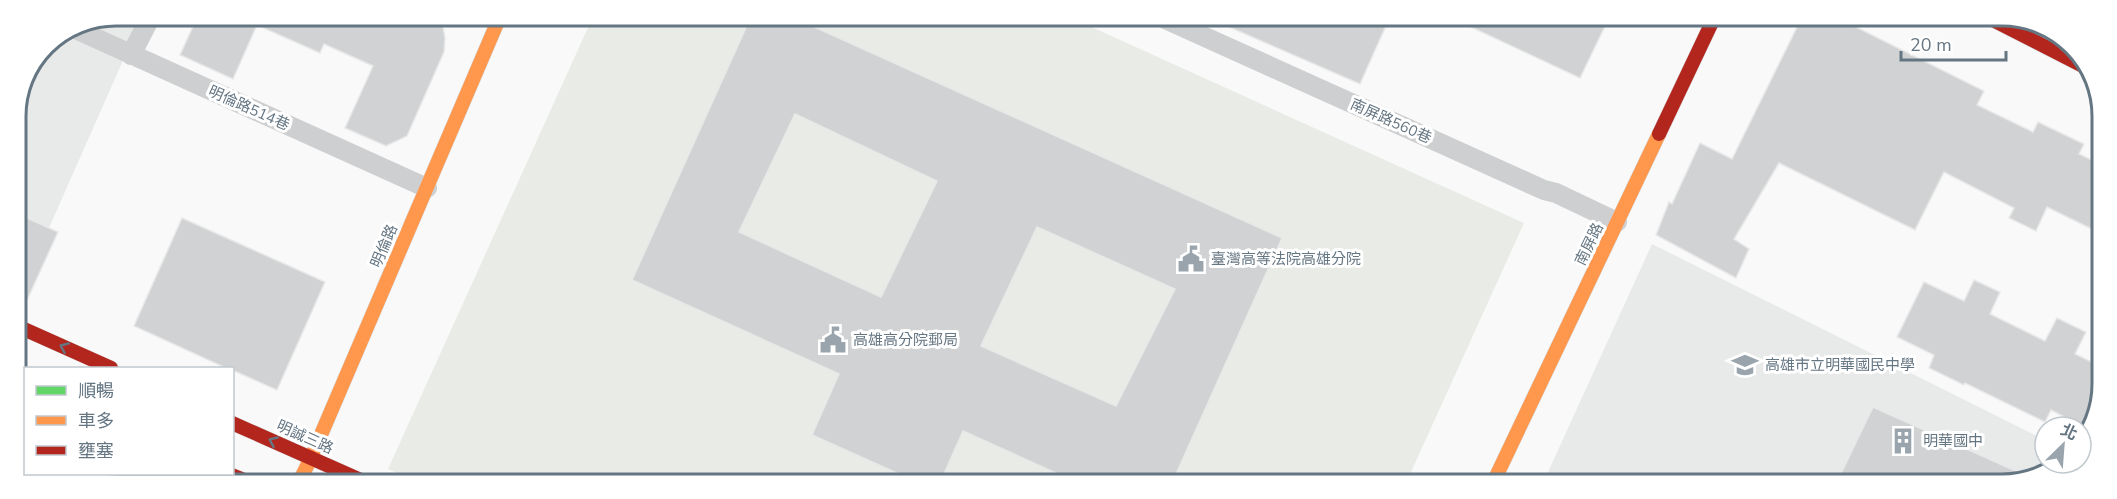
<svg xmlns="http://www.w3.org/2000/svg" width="2117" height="499" viewBox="0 0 2117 499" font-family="'Nunito Sans','Noto Sans TC',sans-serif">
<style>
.built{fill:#e8e9e9}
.green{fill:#e8ebe6}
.building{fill:#d0d2d3;stroke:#e8e8e8;stroke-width:1.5;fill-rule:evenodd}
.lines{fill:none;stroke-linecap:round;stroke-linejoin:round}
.fast-casing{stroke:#d5d6d7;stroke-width:15}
.slow-casing{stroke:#d5d6d7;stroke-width:15}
.jam-casing{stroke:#d5d6d7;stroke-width:15}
.path{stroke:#cbcccd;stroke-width:4;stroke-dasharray:3 3;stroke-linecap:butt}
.lane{stroke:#cecfd0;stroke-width:20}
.fast{stroke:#63d668;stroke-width:14}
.slow{stroke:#ff974d;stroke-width:14}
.jam{stroke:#b3261e;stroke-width:14}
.oneway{stroke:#657683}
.labels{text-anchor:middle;stroke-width:6;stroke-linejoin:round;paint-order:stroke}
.street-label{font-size:15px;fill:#657683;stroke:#fff}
.poi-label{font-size:15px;fill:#657683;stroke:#fff;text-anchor:start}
.rim{fill:none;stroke:#657683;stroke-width:3}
</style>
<rect width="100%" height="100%" fill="#f9f9f9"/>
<path class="built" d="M77,22H140L22,289L16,286L15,109L45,44Z
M1652,244L2045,440V463H2059L2008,484L1543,483Z"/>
<path class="green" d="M1076,20L1524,223L1406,483L417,482L388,469L591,21Z
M80,474H172L191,482H96Z"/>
<path class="building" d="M1802,17H1836L1984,91L1977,105L2033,132L2038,122L2084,144L2079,154L2100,164V233L2047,207L2036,231L2009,218L2014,208L1944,172L1915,230L1779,163L1734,239L1749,249L1736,278L1656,235L1669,202L1672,204L1700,143L1732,159Z
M1609,18L1580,78L1454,19Z
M1211,19H1389L1360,84Z
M799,20L1282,238L1172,483H1078L963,431L940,483H919L812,435L839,374L632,280L749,21ZM795,114L937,181L881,297L739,232ZM1037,227L1175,289L1116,406L981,346Z
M442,21L445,38L444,52L407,136L386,146L345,128L373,66L324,44L320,53L257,25L233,79L180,55L195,22Z
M16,213L58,232L23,309L16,307Z
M182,218L325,282L277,390L232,370V369H228L134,326Z
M1974,280L2000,292L1990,314L2045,341L2057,318L2086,332L2075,354L2100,366V403L2086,428L2051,410L2045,422L1965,383L1964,385L1929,368L1934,355L1897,337L1924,282L1964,301Z
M1873,407L2027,476L2008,484H1836Z"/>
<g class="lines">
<g class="fast-casing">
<path id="fast" d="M17,379L26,383"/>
</g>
<g class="slow-casing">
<path id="slow" d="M299,482L311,458L498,21
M1493,483L1659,134"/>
</g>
<g class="jam-casing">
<path id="jam" d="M1987,17L2085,67
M1659,134L1714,18
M17,326L111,368
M232,423L365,482
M229,474L249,482"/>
</g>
<path class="path" d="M130,474L149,482"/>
<path class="lane" d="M1165,19L1544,190L1556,193L1617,222
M71,27L427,188
M131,55L148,22"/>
<use href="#fast" class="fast"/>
<use href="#slow" class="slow"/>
<use href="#jam" class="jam"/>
</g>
<defs><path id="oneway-chevron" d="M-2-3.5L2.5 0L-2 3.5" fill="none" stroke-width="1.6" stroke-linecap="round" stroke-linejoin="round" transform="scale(1.5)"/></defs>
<g class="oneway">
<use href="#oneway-chevron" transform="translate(64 347) rotate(-156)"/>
<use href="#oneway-chevron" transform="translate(273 441) rotate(-156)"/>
</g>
<defs>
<g id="civic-bare" transform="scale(2.07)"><path d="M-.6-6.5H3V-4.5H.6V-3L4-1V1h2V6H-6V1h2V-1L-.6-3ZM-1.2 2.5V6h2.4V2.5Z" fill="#99a4ac" stroke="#fff" stroke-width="2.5" paint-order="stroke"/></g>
<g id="school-bare" transform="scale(2.07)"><path d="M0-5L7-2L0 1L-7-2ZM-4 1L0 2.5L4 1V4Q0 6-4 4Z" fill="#99a4ac" stroke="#fff" stroke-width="2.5" paint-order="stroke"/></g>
<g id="building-bare" transform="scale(2.07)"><path d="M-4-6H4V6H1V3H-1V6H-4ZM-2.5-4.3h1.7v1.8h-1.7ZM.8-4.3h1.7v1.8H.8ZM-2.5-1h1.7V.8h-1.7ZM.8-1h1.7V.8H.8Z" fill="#99a4ac" stroke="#fff" stroke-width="2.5" paint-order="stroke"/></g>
</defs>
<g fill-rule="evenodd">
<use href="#civic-bare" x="1191" y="259"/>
<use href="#civic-bare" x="833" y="340"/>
<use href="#school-bare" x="1745" y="365"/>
<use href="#building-bare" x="1903" y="441"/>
</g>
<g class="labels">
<g class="street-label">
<text transform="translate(249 108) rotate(24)" y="5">明倫路514巷</text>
<text transform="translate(1391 121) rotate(24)" y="5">南屏路560巷</text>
<text transform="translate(1589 244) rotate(-64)" y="5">南屏路</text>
<text transform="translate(384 246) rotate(-67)" y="5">明倫路</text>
<text transform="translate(305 437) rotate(24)" y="5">明誠三路</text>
</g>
<g class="poi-label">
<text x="1211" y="264">臺灣高等法院高雄分院</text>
<text x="853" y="345">高雄高分院郵局</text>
<text x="1765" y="370">高雄市立明華國民中學</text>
<text x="1923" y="446">明華國中</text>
</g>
</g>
<path d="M0 0H2117V499H0ZM116 26H2002A90 90 0 0 1 2092 116V384A90 90 0 0 1 2002 474H116A90 90 0 0 1 26 384V116A90 90 0 0 1 116 26Z" fill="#fff" fill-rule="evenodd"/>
<path class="rim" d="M116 26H2002A90 90 0 0 1 2092 116V384A90 90 0 0 1 2002 474H116A90 90 0 0 1 26 384V116A90 90 0 0 1 116 26Z"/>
<rect x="24" y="367" width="210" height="108" fill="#ffffff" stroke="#c1c8cd" stroke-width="1.5"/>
<rect x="36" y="386" width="30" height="9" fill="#63d668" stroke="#c1c8cd" stroke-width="1.5"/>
<text x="78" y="397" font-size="18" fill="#657683">順暢</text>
<rect x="36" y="416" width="30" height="9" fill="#ff974d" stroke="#c1c8cd" stroke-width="1.5"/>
<text x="78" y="427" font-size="18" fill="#657683">車多</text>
<rect x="36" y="446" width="30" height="9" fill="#b3261e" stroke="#c1c8cd" stroke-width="1.5"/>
<text x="78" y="457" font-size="18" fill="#657683">壅塞</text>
<g transform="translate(2063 445) rotate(25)"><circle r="28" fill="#ffffff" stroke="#c1c8cd" stroke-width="1.5"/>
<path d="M0-4.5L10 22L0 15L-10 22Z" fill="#99a4ac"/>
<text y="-9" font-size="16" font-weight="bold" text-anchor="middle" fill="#657683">北</text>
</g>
<path d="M1901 51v9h105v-9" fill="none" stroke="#657683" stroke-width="3"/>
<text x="1910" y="51" font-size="18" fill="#657683" stroke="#ffffff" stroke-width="4.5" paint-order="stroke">20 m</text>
</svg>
